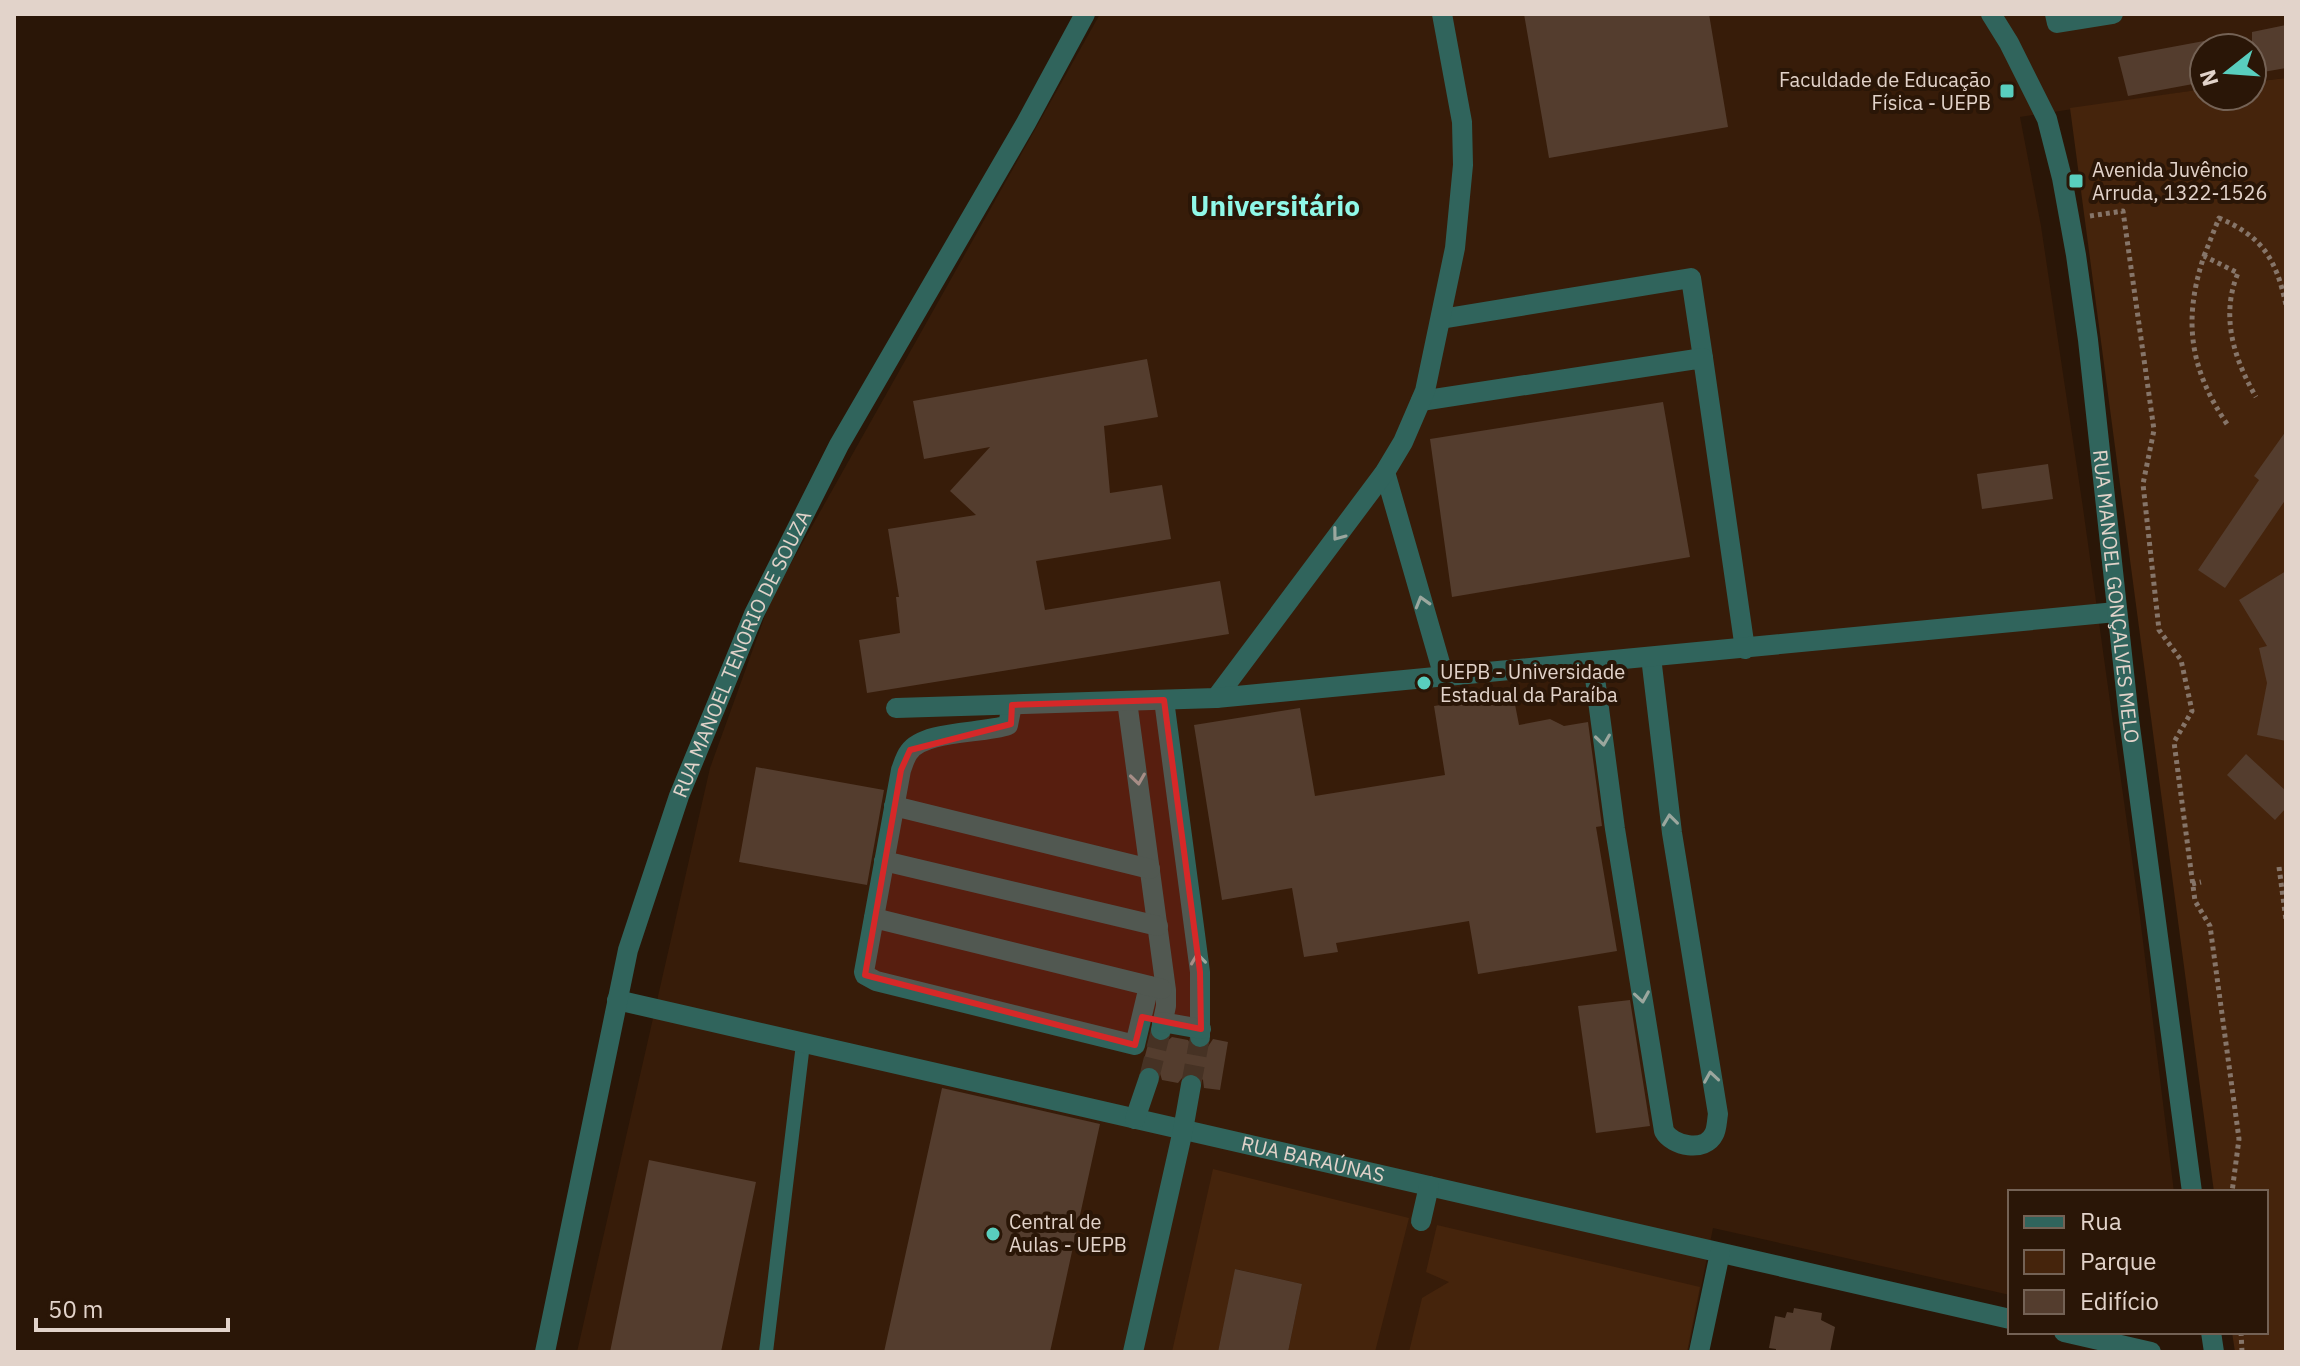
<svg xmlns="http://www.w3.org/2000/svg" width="2300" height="1366" viewBox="0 0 2300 1366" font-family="'IBM Plex Sans',sans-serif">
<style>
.built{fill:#371c09}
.green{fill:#45240c}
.building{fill:#543d2e}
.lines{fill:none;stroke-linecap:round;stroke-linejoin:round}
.minor-tunnel{stroke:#463224;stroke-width:20;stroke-dasharray:20 10;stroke-linecap:butt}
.path{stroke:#867569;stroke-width:5;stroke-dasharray:4 4;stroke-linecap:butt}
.service{stroke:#30645c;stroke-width:14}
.minor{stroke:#30645c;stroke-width:20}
.tertiary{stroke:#30645c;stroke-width:20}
.oneway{stroke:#9ba79e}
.marked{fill:#d62828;fill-opacity:0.2;stroke:#d62828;stroke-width:6;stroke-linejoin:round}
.poi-dot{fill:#59cebe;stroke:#2a1607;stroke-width:3}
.labels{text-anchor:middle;stroke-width:8;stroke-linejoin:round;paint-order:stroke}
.poi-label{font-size:20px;fill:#e2d3ca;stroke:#2a1607;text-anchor:start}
.street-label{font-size:20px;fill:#e2d3ca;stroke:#2a1607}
.district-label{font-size:28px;font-weight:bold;fill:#90f8e8;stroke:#2a1607}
</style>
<rect width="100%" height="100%" fill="#2a1607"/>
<path class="built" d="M1100,14H2286V78L2252,82V48H2204V89L2020,117L2041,226L2083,508L2139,909L2174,1192H2010V1295L1713,1228L1688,1352H577L710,768L771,599Z"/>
<path class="green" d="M2286,78V1352H2235L2232,1332H2266V1192H2214L2070,108L2204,89V96H2252V82Z
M1213,1169L1409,1218L1375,1352H1288L1302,1284L1236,1269L1218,1352H1172Z
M1437,1225L1700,1287L1687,1352H1409L1422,1298L1449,1282L1426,1272Z"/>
<path class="building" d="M1524,14H1709L1728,127L1549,158Z
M2286,25V68L2252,74V32Z
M2204,41V82L2128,96L2118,57Z
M1147,359L1158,417L1104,426L1110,493L1162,485L1171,539L1036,561L1045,610L1220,581L1229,634L867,693L859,640L900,633L896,597H899L888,529L976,515L950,491L990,447L924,459L913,401Z
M1663,402L1690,557L1452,597L1430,439Z
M2286,431V499L2225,588L2198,570L2259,480L2254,476Z
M2048,464L2053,499L1982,509L1977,474Z
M2286,571V741L2257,735L2267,683L2259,648L2267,646L2239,600Z
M1513,694L1519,725L1550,719L1564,726L1588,722L1602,826L1596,827L1617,951L1478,974L1469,921L1336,943L1338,952L1304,957L1292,888L1222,900L1194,725L1300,708L1315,796L1445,775L1434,706Z
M2246,754L2286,791V808L2275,820L2227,775Z
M756,767L884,790L867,885L739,862Z
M1630,1000L1650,1126L1596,1133L1578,1006Z
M1150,1037L1159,1043L1166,1042L1172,1037L1188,1040L1193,1048L1199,1050L1207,1048L1213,1039L1228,1042L1220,1090L1204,1088L1203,1080L1194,1072L1186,1073L1178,1083L1162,1080L1159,1070L1154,1066L1142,1067Z
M942,1088L1100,1124L1050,1352H884Z
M649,1160L756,1182L721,1352H610Z
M1235,1269L1302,1284L1288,1352H1218Z
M1794,1308L1822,1313L1821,1320L1835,1327L1830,1352H1776V1349L1769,1348L1775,1316L1785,1318L1787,1312L1793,1313Z"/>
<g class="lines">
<path class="minor-tunnel" d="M1149,1078L1161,1030
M1191,1085L1200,1037"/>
<path class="path" d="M2090,216L2123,211L2154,430L2143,484L2159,630L2181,660L2192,711L2174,742L2195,901L2210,926L2239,1139L2232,1192
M2204,256L2219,218C2263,237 2276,259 2286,305
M2227,424C2189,368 2183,319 2204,256L2238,273C2220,316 2234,359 2256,397
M2279,867L2286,920
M2192,884L2201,882
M2241,1332L2242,1352"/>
<path class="service" d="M766,1352L803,1044"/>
<g class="minor">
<path d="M2055,14L2057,23L2113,14"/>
<path d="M1441,319L1691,278L1703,358"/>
<path d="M1421,401L1703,358L1745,649"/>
<path d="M1385,472L1444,677"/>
<path d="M1593,663L1615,829L1664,1131C1672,1146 1705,1153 1714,1134C1717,1129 1717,1119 1718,1114L1672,833L1651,657"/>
<path d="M1216,698L1385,472L1403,442L1425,391L1455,248L1463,165L1462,122L1442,14"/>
<path d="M1164,700L1200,972V1037"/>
<path d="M1127,701L1166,990V1006L1161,1030"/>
<path d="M1012,705L1008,725C983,734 924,730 909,752C905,757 903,765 901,770L864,972L865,975L876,981L1135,1045L1149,986"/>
<path d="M896,708L1216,698L2116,612"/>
<path d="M894,806L1150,869"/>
<path d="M884,861L1158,926"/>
<path d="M874,918L1162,989"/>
<path id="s1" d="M617,1000L2010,1319"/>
<path d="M1162,1022L1201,1029"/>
<path d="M1135,1119L1149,1078"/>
<path d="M1421,1221L1429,1186"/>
<path d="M2064,1332L2151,1352"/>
<path id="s2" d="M545,1352L628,950L679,796L754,614L839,445L1026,123L1085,14"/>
<path d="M1133,1352L1183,1130L1191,1085"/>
<path d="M1699,1352L1720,1253"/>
</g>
<g class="tertiary">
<path id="s3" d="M1991,14L2009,43L2047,119L2062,178L2076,255L2088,340L2129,719L2192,1192"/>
<path d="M2211,1332L2214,1352"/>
</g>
</g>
<defs><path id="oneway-chevron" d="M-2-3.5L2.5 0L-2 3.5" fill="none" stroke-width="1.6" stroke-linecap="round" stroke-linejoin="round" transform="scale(2)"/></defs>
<g class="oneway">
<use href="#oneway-chevron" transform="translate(1338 535) rotate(127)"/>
<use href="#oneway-chevron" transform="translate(1422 602) rotate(-106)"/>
<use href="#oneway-chevron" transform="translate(1603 740) rotate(82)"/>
<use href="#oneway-chevron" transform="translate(1138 779) rotate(82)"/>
<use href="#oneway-chevron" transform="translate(1670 820) rotate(-97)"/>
<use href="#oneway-chevron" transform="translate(1198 959) rotate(-97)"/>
<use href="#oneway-chevron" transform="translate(1642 997) rotate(81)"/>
<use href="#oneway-chevron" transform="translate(1711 1077) rotate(-99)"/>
</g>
<path class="marked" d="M1164,700L1200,972L1201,1029L1142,1017L1135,1045L865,975L901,770L910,750L1011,724L1012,705Z"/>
<g class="poi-dot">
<rect x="1999" y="83" width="16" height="16" rx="4"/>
<rect x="2068" y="173" width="16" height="16" rx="4"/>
<circle cx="1424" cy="683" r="8"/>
<circle cx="993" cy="1234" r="8"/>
</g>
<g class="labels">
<g class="poi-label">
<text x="1991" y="87" text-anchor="end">Faculdade de Educação<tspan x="1991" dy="23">Física - UEPB</tspan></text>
<text x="2092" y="177">Avenida Juvêncio<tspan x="2092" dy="23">Arruda, 1322-1526</tspan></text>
<text x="1440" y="679">UEPB - Universidade<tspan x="1440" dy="23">Estadual da Paraíba</tspan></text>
<text x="1009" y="1229">Central de<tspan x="1009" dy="23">Aulas - UEPB</tspan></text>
</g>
<g class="street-label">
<text dy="7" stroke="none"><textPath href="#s3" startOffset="602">RUA MANOEL GONÇALVES MELO</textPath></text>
<text dy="7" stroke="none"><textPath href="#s2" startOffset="728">RUA MANOEL TENORIO DE SOUZA</textPath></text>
<text dy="7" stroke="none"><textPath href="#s1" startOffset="714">RUA BARAÚNAS</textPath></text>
</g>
<g class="district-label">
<text x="1275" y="216">Universitário</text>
</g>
</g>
<rect width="2300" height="1366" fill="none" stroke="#e2d3ca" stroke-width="32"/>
<rect x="2008" y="1190" width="260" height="144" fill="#2a1607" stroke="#746255" stroke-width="2"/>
<rect x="2024" y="1216" width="40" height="12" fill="#30645c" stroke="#746255" stroke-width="2"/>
<text x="2080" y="1230" font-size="24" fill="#e2d3ca">Rua</text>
<rect x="2024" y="1250" width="40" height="24" fill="#45240c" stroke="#746255" stroke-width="2"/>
<text x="2080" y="1270" font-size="24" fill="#e2d3ca">Parque</text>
<rect x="2024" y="1290" width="40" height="24" fill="#543d2e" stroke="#746255" stroke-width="2"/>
<text x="2080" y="1310" font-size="24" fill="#e2d3ca">Edifício</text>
<g transform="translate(2228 72) rotate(253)"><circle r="38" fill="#2a1607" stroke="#746255" stroke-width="2"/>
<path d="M0-6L14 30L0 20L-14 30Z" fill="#59cebe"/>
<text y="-12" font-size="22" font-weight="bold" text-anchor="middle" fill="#e2d3ca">N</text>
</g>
<path d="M36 1318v12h192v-12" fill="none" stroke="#e2d3ca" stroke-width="4"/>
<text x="48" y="1318" font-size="24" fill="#e2d3ca" stroke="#2a1607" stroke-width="6" paint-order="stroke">50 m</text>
</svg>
